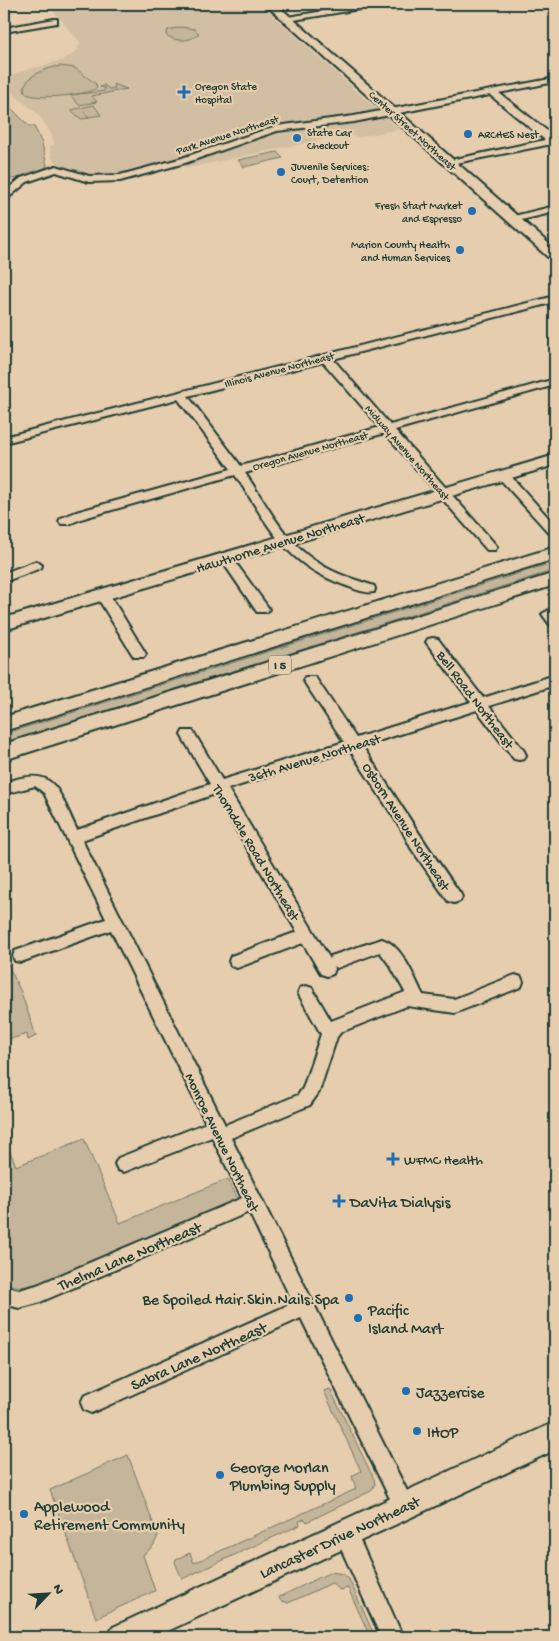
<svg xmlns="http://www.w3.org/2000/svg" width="559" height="1641" viewBox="0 0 559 1641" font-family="'Gochi Hand',sans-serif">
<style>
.built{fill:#d2bea2}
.green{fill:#c5b59a;stroke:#727967}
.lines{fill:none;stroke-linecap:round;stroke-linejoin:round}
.minor-casing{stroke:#1f3d34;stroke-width:4}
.major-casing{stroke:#1f3d34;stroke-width:4}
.highway-casing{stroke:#1f3d34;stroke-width:4}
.minor{fill:#e6cdae;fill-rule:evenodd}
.major{fill:#e6cdae;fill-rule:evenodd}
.highway{fill:#e6cdae;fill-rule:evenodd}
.poi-dot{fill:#1f6fb2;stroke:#e6cdae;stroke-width:2}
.labels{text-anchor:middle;stroke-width:4.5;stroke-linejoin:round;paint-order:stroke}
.far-poi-label{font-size:11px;fill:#1f3d34;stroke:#e6cdae;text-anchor:start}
.far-street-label{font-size:11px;fill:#1f3d34;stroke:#e6cdae}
.shield{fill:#e6cdae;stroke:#5b6859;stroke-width:1}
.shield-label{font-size:12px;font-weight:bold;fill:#1f3d34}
.street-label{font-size:14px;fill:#1f3d34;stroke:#e6cdae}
.poi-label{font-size:14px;fill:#1f3d34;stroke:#e6cdae;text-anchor:start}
.near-poi-label{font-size:16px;fill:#1f3d34;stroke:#e6cdae;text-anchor:start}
.near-street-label{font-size:16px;fill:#1f3d34;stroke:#e6cdae}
</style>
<rect width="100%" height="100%" fill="#e6cdae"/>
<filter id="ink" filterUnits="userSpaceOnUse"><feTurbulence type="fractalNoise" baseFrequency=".02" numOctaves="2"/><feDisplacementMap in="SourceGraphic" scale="10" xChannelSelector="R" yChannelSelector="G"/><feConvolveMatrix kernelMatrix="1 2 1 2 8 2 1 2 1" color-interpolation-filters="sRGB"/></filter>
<g filter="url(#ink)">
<path class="built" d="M53,4H260L394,125L401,129L359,137L343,135L187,168L179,161L124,176L93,177L61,168L52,158L50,145H54V141L47,126L36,112L14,95L7,85L8,79L16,73L60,61L73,54L78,49L80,42L54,12Z"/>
<path class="green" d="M181,27L195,29L199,34C190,42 175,42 166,35L168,30Z
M60,66L75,68L96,84L97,88C87,95 34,101 25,93L24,86C31,73 47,68 60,66Z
M113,84L127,89L92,96L97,102L79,105L70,95L104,91L105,88L100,87L104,85L109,89L115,88Z
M94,105L101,115L89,117L84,112L89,118L81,119L71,110Z
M10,107L29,126H34L42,143L47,166C37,176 17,178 4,180V108Z
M277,152L283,158L244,167L238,160Z
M555,562V570L4,743V734Z
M4,956L21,992L36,1036L28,1040L27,1034L4,1041Z
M4,1137L16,1166L84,1139L120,1223L228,1179L238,1199L38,1284C26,1287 15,1288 4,1282Z
M330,1389L374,1479L375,1484L371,1491L307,1522L305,1519L299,1521L300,1525L182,1579L175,1562L176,1559L190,1553L194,1563L356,1489L352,1476L361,1471L324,1391Z
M128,1455L158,1536L153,1546L143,1555L155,1591L96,1618L50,1490Z
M331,1572L343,1574L349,1579L375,1637H363L362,1635L368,1632L348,1588L340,1590L332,1583L288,1603L280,1600L279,1597Z"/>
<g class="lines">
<g class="minor-casing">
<path id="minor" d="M365,4H381L377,6L288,21L284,19L288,17Z
M54,19H57V23L4,32V28Z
M555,78V82L499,93L555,137V143L552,144L446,165V161L545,140L490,95L354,122L277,131L185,163L120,181L89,182L56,172L27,182L7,199L4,200V192L21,178L56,166L89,176L120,175L179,159L276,126L354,116Z
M555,206V212L513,222L508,219L510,217Z
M555,296V302L333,359L390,425L555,379V385L395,430L495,544L497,547L495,550H487L385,433L245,473C266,503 284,542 317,562C334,574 354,579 374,586L375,589L374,592C364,594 353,588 344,585C283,563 269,525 235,475L84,518L69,524H61L59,521L61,518L76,512L231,469L178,399L4,443V437ZM323,362L380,427L241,466L188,396Z
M504,472L508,473L555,525V533H549L500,479L498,476L500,473Z
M226,554L230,555L267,606L269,609L267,612H257L220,558Z
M36,561L42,565L41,568L4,582V573Z
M103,591L108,592L146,654L144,657H134L132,654L96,595Z
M549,610L555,613V626L550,625L542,614Z
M433,638L438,639L483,698L555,675V685L489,706L524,751L526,755L524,759L519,760L514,759L477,710L362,746C395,795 425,845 460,893L462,897L460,901L454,903L448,901L411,848L402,830L350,750L228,789L330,959L331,956L382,939C402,945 414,977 423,995L454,999L515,975L521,977L523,982L521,987L455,1013L407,1006L341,1032L337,1037L319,1092L310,1105L231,1138L411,1499L415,1506L411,1513L404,1517L397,1513L301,1318L98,1410L91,1413L84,1410L81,1403L84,1396L293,1303L249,1212L38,1303L19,1308L4,1304V1286L19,1290L37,1285L242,1198L212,1137L124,1172L118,1170L115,1164L118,1158L206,1123L111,930L21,962L15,961L13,956L15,951L106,919L44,793L35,786L4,794V783C56,764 57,789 77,830L210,784L181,735L183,731H193L222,780L344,742L303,680L305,677H315L356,738L471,702L426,642L428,639ZM215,794L297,932L231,956L229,961L231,966L237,968L303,943L321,974L327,976L333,974L335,969L334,966L337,968L380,952L391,967L405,992L331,1021L312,988L306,986L300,988L298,993L321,1034L303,1088L298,1095L225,1125L82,840Z
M345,1522L353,1525L403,1637H381L334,1533L337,1525Z"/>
</g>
<g class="major-casing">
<path id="major" d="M265,4H276L555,249V260L550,259Z
M555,455V465L4,630V618Z
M555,1422V1450L155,1637H108L113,1627Z"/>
</g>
<g class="highway-casing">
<path id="highway" d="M555,547V559L4,731V717Z
M555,573V585L4,760V744Z"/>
</g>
<use href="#minor" class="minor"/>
<use href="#major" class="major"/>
<use href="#highway" class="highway"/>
</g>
</g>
<g class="poi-dot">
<path d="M181.5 84.5h5v5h5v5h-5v5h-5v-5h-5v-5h5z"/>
<circle cx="468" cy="134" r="5"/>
<circle cx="297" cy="138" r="5"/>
<circle cx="281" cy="172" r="5"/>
<circle cx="472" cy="211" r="5"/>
<circle cx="460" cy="250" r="5"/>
<path d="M390.5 1151.5h5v5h5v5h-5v5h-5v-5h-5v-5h5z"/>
<path d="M336.5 1193.5h5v5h5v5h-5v5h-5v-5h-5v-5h5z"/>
<circle cx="349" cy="1298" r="5"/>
<circle cx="358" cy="1318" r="5"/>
<circle cx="406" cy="1391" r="5"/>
<circle cx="417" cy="1431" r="5"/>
<circle cx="220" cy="1475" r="5"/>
<circle cx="24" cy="1514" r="5"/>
</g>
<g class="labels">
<g class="far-poi-label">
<text x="195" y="90">Oregon State<tspan x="195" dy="13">Hospital</tspan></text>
<text x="307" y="136">State Car<tspan x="307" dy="13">Checkout</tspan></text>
<text x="478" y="138">ARCHES Nest</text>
<text x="291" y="170">Juvenile Services:<tspan x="291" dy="13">Court, Detention</tspan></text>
<text x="462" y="209" text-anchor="end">Fresh Start Market<tspan x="462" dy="13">and Espresso</tspan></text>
<text x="450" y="248" text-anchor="end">Marion County Health<tspan x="450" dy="13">and Human Services</tspan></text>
</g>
<g class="far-street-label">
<text transform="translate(413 130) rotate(42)" y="4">Center Street Northeast</text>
<text transform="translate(227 134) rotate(-18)" y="4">Park Avenue Northeast</text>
<text transform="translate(279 369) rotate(-15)" y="4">Illinois Avenue Northeast</text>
<text transform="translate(310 450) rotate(-16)" y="4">Oregon Avenue Northeast</text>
<text transform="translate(408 452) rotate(49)" y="4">Midway Avenue Northeast</text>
</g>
<rect class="shield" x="269" y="655.5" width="22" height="19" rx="4"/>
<g class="shield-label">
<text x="280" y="669">I 5</text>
</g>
<g class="street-label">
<text transform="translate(280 542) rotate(-17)" y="5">Hawthorne Avenue Northeast</text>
<text transform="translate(476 699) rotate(53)" y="5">Bell Road Northeast</text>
<text transform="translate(314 757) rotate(-17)" y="5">36th Avenue Northeast</text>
<text transform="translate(407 826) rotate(57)" y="5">Osborn Avenue Northeast</text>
<text transform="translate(257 852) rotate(59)" y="5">Thorndale Road Northeast</text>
<text transform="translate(223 1142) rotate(64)" y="5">Monroe Avenue Northeast</text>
</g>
<g class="poi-label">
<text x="404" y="1164">WFMC Health</text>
</g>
<g class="near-poi-label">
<text x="350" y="1207">DaVita Dialysis</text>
<text x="339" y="1304" text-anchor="end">Be Spoiled Hair.Skin.Nails.Spa</text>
<text x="368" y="1315">Pacific<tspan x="368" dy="18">Island Mart</tspan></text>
<text x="416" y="1397">Jazzercise</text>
<text x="427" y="1437">IHOP</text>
<text x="230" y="1472">George Morlan<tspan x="230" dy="18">Plumbing Supply</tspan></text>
<text x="34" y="1511">Applewood<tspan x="34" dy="18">Retirement Community</tspan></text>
</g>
<g class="near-street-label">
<text transform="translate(129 1255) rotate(-23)" y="6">Thelma Lane Northeast</text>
<text transform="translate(198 1355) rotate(-24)" y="6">Sabra Lane Northeast</text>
<text transform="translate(339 1536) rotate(-25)" y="6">Lancaster Drive Northeast</text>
</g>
</g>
<rect width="559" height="1641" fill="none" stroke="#e6cdae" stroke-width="20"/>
<rect x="10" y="10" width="539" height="1621" fill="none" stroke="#1f3d34" stroke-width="2" filter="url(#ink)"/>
<g transform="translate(48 1594) rotate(65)" stroke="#e6cdae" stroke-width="4" paint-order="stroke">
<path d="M0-4L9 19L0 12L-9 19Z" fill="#1f3d34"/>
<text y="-8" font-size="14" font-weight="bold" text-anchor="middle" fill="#1f3d34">N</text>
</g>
</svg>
